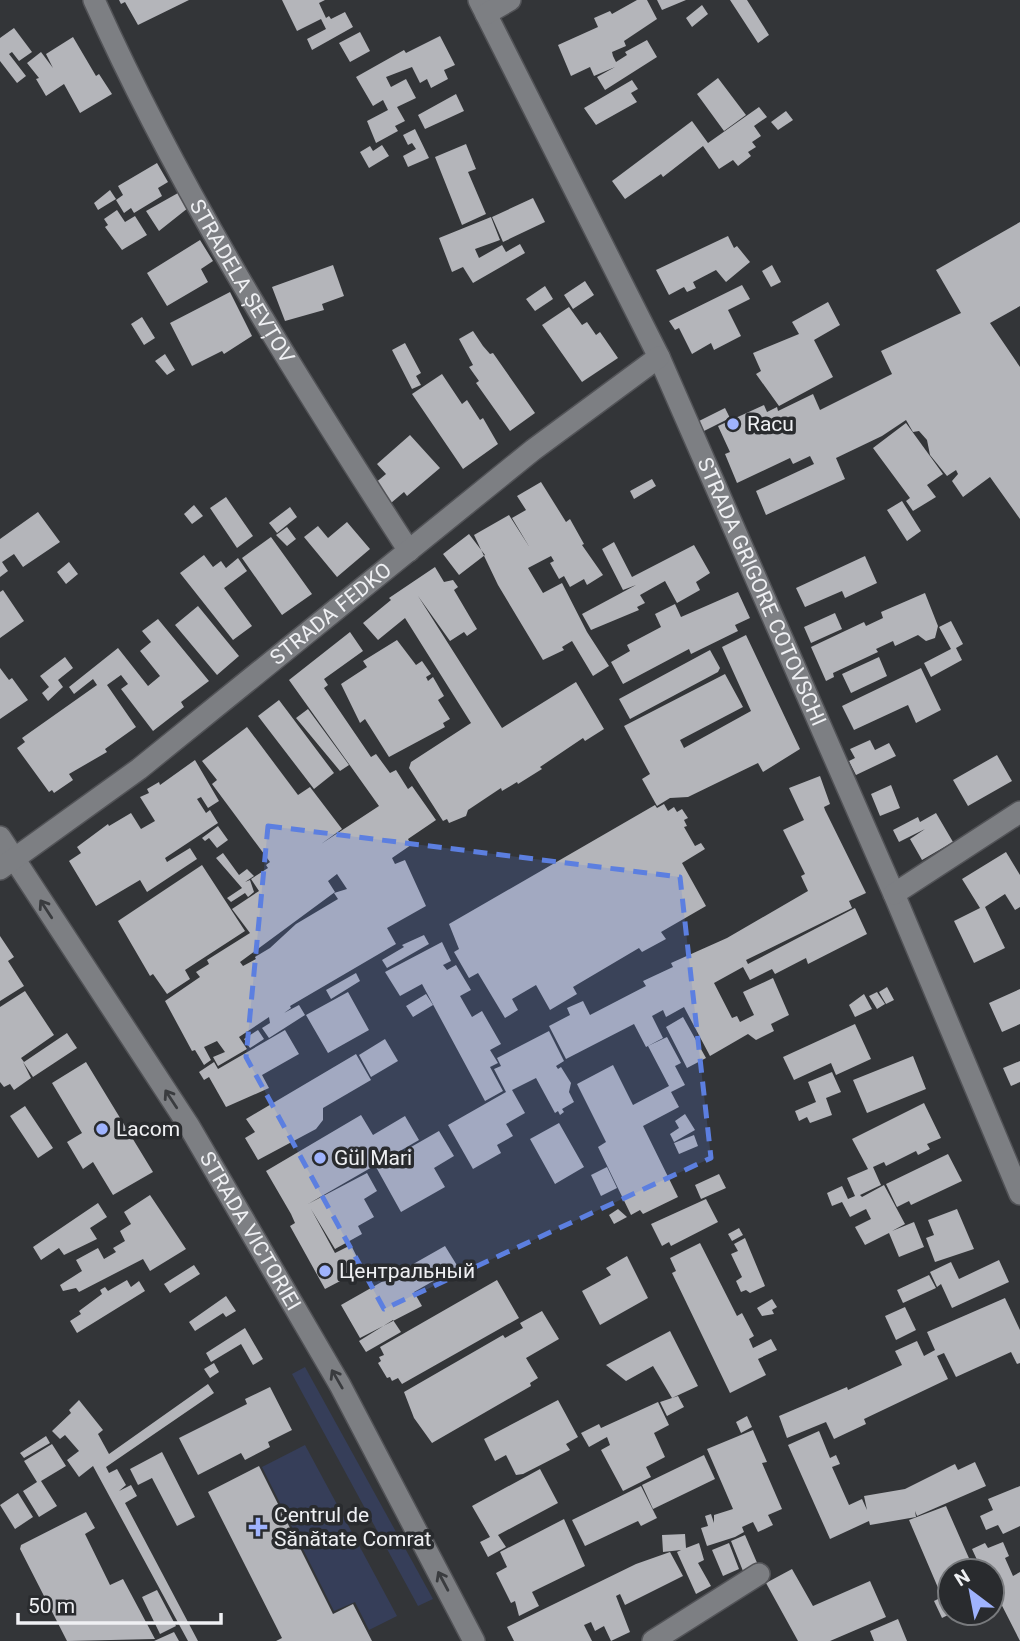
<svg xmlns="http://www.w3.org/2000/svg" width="1020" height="1641" viewBox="0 0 1020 1641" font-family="Roboto,sans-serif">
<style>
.green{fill:#363e59}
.building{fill:#b4b5ba;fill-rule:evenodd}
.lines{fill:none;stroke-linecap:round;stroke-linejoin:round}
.minor-casing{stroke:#525357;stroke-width:24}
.minor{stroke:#7d7f83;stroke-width:21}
.oneway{stroke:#3a3c3f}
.marked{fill:#5c7fe0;fill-opacity:0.2;stroke:#5c7fe0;stroke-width:5;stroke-dasharray:14 9;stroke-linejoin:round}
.poi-dot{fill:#9fb3fd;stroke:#292b2e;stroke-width:2.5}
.labels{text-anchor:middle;stroke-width:7;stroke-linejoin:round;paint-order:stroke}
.street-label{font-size:21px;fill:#eff0f3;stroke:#292b2e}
.poi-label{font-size:21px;fill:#eff0f3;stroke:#292b2e;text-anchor:start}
</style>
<rect width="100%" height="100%" fill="#333538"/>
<path class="green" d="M305,1367L433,1599L418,1606L292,1374Z
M305,1445L397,1616L369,1630L355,1602L334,1611L262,1467Z"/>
<path class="building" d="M119,0H189L138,25L125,2L121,4Z
M282,0H325L319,3L326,18L329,16L331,19L345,12L353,27L312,50L307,39L326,29L321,19L297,31Z
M637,0H647L657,19L624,41L626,46L612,52L613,56L616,62L627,55L625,52L647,40L657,57L605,90L597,77L615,67L594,76L590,67L571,76L558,45L598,27L594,18L610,11L612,14Z
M657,0H686L662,10Z
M730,0H747L769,35L758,43Z
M702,5L708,14L692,27L686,18Z
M14,28L32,52L19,61L12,52L9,54L26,76L17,83L0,61V38Z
M360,32L370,51L350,62L339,43Z
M440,36L455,65L444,70L448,79L431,88L427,79L420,83L412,67L386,77L391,87L406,79L416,98L397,107L405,121L395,126L398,131L376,143L367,121L388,110L383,100L373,106L356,77L404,50L406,53Z
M73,37L96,76L99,74L112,94L80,113L64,84L46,96L36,79L39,78L27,63L41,52L53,68L46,54Z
M718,78L746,115L724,131L697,94Z
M632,80L638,89L631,93L637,102L596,125L584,108Z
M456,94L464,111L425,129L418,115Z
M759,107L767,117L754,126L761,136L752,142L756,147L748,152L751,156L738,166L733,160L719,169L703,146L663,177L661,174L625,199L612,181L692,121L708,143Z
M786,111L793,120L778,130L771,122Z
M415,129L429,158L408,167L403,156L416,149L412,143L408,145L403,135Z
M466,144L476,169L468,172L486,214L462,225L435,157Z
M382,145L389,156L369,168L360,152L370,146L373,151Z
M157,163L168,182L158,188L162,196L134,213L131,208L124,213L116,200L123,195L118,186Z
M110,190L116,199L98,210L94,203Z
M178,193L188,208L159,231L146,211Z
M533,198L545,222L503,242L492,217Z
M117,210L125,222L135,216L147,235L122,250L105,227L108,225L104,219Z
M491,217L500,240L475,249L479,258L502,245L506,252L520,244L525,253L473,283L463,267L452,272L439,238Z
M1020,222V306L990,323L1020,367V519L990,477L963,497L952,481L958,474L956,470L947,476L930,455L927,440L919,431L913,432L906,420L882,436L836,458L845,479L766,515L756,491L814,464L810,456L793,464L790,458L737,483L725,454L730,452L718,426L764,405L767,412L777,407L778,411L813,394L820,410L892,374L881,351L961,313L936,270Z
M728,236L734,248L737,246L750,262L726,282L716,270L693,282L696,288L687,292L684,287L669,295L656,270Z
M200,240L213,261L201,269L208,282L167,306L147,273Z
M333,265L344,296L322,304L324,310L285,321L272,287Z
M772,265L781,282L771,287L762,271Z
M585,281L594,295L573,309L564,295Z
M742,285L750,299L728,310L741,336L714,350L711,343L692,354L679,328L675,330L669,321Z
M545,286L553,299L535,311L526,299Z
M230,292L252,336L224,354L222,351L192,366L170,323Z
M828,302L840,325L814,340L833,377L779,406L756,374L761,371L753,353L799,334L792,322Z
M569,307L582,325L587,322L596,335L600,332L618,358L582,382L542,325Z
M142,317L155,338L144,345L131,324Z
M473,331L483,346L490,354L493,353L535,413L510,431L476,383L479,381L469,367L473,365L459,339Z
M405,343L421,373L416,376L421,385L412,389L392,350Z
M165,354L175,370L167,375L155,361Z
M442,374L462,404L467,400L480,420L483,418L498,444L463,469L412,394Z
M725,408L730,418L704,431L699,421Z
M906,423L943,474L927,485L936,497L913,511L906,501L910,498L873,448Z
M410,435L440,468L407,496L404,492L391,503L374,484L386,474L377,464Z
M652,479L656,486L634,499L630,491Z
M541,482L566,522L570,519L584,544L582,545L603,575L587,585L584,579L570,587L564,576L559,579L550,563L554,561L551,556L528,568L543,593L562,583L587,632L609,666L593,676L572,641L562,647L564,650L543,660L498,585L474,535L509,515L530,548L512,518L526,510L517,496Z
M226,497L253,536L237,548L210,508Z
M902,501L921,531L907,541L887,510Z
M194,505L203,516L192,524L184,514Z
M290,507L297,517L277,533L269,523Z
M38,512L60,542L23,567L14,554L2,562L8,571L0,577V539Z
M347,522L370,549L337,577L304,537L318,526L328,538Z
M287,527L296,539L287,546L276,535Z
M469,534L485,555L459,575L443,554Z
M271,537L312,594L282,615L242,558Z
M614,542L632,577L694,545L710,573L696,582L700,590L677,603L665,581L640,595L645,603L637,607L639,610L591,630L582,614L636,585L623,590L602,549Z
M204,555L213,567L221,561L226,568L238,558L247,571L224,588L252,626L233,640L180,573Z
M865,556L877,583L845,598L842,591L805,607L796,588Z
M69,562L78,574L66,584L57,572Z
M435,567L444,582L453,580L458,587L454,590L477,629L467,636L464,632L450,641L418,596L502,728L576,682L604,729L585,741L583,738L540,767L542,769L518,784L517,782L502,791L501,788L468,810L466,816L449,823L447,819L443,821L409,768L411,762L471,723L405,618L378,640L363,623L391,600L389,598Z
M3,590L24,621L0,638V592Z
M738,592L750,618L735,625L738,631L691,654L689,649L623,684L611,662L630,651L627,645L661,627L655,614L675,604L681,617Z
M925,593L938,626L935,638L926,641L918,635L895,646L893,641L876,649L878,652L833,673L834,677L826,681L811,647L864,622L866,626L883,618L881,612Z
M198,606L239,656L217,675L175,625Z
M835,613L842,629L811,643L804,627Z
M158,619L209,681L181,702L184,707L153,731L121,689L128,684L121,675L107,685L136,727L105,749L107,752L69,774L73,780L54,793L52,790L49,792L17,748L25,742L22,738L97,685L93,679L74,694L69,687L118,648L148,686L160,676L140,651L151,642L142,631Z
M951,621L963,644L956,648L962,660L931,677L924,663L951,649L939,627Z
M350,632L363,651L324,679L328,685L324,688L371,757L376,754L390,773L396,770L408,789L412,786L436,820L408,839L411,845L392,858L395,864L405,860L426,906L387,928L396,944L290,1006L291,1008L284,1013L299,1005L305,1015L269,1038L262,1028L270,1023L269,1017L239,1037L247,1049L218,1066L213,1057L225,1052L217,1041L204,1047L211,1060L204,1065L195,1050L192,1051L165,1001L200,977L196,972L209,964L207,960L250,933L232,909L259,891L251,879L268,868L266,865L270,862L212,784L217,780L202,761L247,727L298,795L310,787L342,829L321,844L379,806L289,680ZM337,874L347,889L334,893L338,899L296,924L270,948L255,957L256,959L243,966L240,962L335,892L328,881Z
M746,635L800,749L763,772L758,763L688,797L670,798L657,806L642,779L650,774L624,726L725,674L743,707L680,740L684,748L751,711L722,647Z
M397,640L416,665L422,661L431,674L426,677L428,681L433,677L444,696L438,700L450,719L443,723L445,727L389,757L365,719L360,723L341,684L367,667L363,661Z
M710,650L720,668L718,672L630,719L619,699Z
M65,657L73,668L58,680L63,687L48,701L42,693L49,687L40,676Z
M879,657L887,676L851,693L842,674Z
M0,668L9,680L12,678L28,700L0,719Z
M921,668L941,710L916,723L908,705L854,730L842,706Z
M279,700L334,773L314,789L258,716Z
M308,709L349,765L340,771L296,718Z
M870,740L875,750L889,743L896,756L856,775L849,761L855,758L850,749Z
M997,755L1012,781L968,806L953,780Z
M195,760L219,801L208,808L201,797L197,799L206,813L210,810L218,823L165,858L167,862L190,848L197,859L147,892L140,880L96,906L69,861L81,853L77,847L108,824L109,826L131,813L141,829L155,821L140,797L149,793L147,789L159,782L160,785Z
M820,776L830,804L824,807L825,810L866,893L849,901L852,908L746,960L748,964L855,908L867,934L808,964L806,958L775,974L772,969L750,980L743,967L714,983L732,1018L737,1016L740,1022L754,1015L743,992L773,978L789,1015L771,1024L774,1031L756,1040L748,1034L710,1056L684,1007L666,1017L663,1010L652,1016L663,1038L646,1047L634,1024L566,1059L549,1026L570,1015L567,1008L583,1001L590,1015L646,986L643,981L673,967L671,963L727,938L808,891L801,876L805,874L783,830L804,820L789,788Z
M891,785L900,808L880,816L871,794Z
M664,804L668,811L674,807L677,812L682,809L688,818L684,820L687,826L684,827L695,846L701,843L705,849L682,863L706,906L661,932L666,939L642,952L639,948L573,987L577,994L550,1010L536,985L512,999L518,1010L505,1018L478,973L469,978L454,952L459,949L449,924L655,805L657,808Z
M936,813L953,842L922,860L910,839L925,829L899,842L893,830L918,817L920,822Z
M218,826L228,840L217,848L209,838L205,841L202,838Z
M1006,852L1020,875V907L1015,910L1005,894L985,907L1005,948L974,963L954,921L980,908L962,879Z
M223,853L239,875L247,869L254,876L245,882L250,880L254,892L248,897L245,893L231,902L227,898L242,888L216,858Z
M202,865L245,931L185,970L190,979L167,994L153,974L150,976L118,921Z
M424,935L429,944L387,968L382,960L404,947L402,945Z
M0,936L14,957L8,961L24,986L0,1001Z
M442,942L451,961L443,965L447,970L456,965L471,990L460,996L472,1017L482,1011L501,1044L490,1050L498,1063L490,1067L503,1091L485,1101L422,984L400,996L385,972Z
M356,973L360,981L331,999L326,990Z
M887,987L894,1000L886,1004L879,992Z
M1020,989V1024L1002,1032L989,1003Z
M25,991L54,1035L21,1058L24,1062L67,1033L77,1048L33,1077L23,1062L31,1078L14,1090L10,1084L4,1087L0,1082V1007Z
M348,992L369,1030L328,1053L306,1015Z
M877,992L885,1004L877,1009L869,996Z
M426,994L433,1005L413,1017L406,1006Z
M864,994L872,1009L855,1017L849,1005Z
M683,1017L706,1058L687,1068L666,1027Z
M855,1024L871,1059L836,1075L831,1063L794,1080L783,1057Z
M258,1030L264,1039L250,1048L244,1039Z
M285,1030L299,1054L262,1075L269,1088L226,1107L209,1077L204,1080L199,1072L214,1062L218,1069Z
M549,1031L564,1061L556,1066L558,1069L561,1067L571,1083L569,1092L574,1102L562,1109L564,1112L560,1115L558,1111L555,1113L536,1078L512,1090L525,1113L506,1124L513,1136L497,1145L501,1153L473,1169L448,1125L506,1092L494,1069L501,1066L497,1058Z
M667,1037L681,1063L675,1066L685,1085L671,1092L679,1107L643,1126L678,1197L643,1214L640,1210L631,1215L598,1147L606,1142L577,1084L613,1065L633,1105L669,1086L648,1046Z
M385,1039L398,1061L371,1077L359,1055Z
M356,1054L371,1080L323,1108V1120L316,1129L258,1160L245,1138L255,1132L246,1119Z
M913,1056L926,1089L867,1113L853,1080Z
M1020,1061V1082L1011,1086L1003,1068Z
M86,1062L153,1172L113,1195L93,1162L83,1169L67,1142L82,1133L52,1083Z
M832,1072L841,1092L826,1098L832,1115L810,1123L807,1117L799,1121L795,1111L816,1102L808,1082Z
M924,1103L941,1138L927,1144L930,1149L918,1155L916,1151L886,1166L884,1162L873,1167L881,1185L860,1195L862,1197L884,1185L905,1224L892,1231L914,1222L924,1247L899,1257L889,1233L865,1245L855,1227L871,1219L866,1209L850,1217L842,1202L832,1206L827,1193L842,1186L848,1199L855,1196L847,1178L868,1169L852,1139Z
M25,1106L53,1148L38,1158L10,1116Z
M685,1114L695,1130L674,1142L670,1134L679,1128L675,1121Z
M361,1115L373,1135L405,1116L419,1140L308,1204L367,1173L377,1191L364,1199L374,1217L358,1226L362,1234L335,1249L311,1209L335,1253L351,1245L363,1269L325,1289L290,1226L295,1223L291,1214L266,1171Z
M559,1123L584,1167L555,1184L530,1139Z
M439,1131L454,1156L434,1168L445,1187L401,1212L376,1167Z
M694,1135L698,1146L679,1154L674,1143Z
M948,1154L962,1181L911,1205L909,1201L897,1207L886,1184Z
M607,1167L617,1188L601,1196L591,1175Z
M719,1174L726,1188L701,1199L695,1185Z
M150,1195L186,1249L150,1271L143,1259L79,1292L76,1288L63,1291L60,1285L82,1271L76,1260L98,1248L104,1259L116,1252L113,1248L125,1241L120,1231L131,1224L124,1212Z
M706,1199L718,1222L671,1246L669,1242L662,1246L651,1224Z
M98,1203L107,1217L90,1228L97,1239L64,1255L59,1248L41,1260L33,1247Z
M618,1209L627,1217L614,1224L609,1215Z
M957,1209L974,1249L935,1262L926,1238L934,1235L928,1220Z
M739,1228L743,1235L732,1241L728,1234Z
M745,1238L765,1286L750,1293L746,1290L741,1292L736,1281L742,1277L731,1254L738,1251L734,1244Z
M700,1243L737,1316L742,1313L754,1336L749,1339L753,1348L771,1339L777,1350L758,1359L766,1375L730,1393L672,1273L676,1271L670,1258Z
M445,1246L458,1267L414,1292L422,1306L360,1338L341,1305Z
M627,1256L648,1298L600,1325L582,1291L611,1275L606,1268Z
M999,1260L1009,1282L952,1308L941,1284L937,1287L930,1272L951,1262L959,1279Z
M194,1265L200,1274L170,1293L164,1284Z
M929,1275L936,1288L903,1303L897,1290Z
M127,1280L131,1287L139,1281L145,1291L77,1333L70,1321L81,1314L79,1311L102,1294L100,1290L105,1287L108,1291Z
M497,1280L519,1318L402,1384L398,1378L392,1381L390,1377L387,1378L378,1363L381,1361L379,1357L384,1355L380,1347Z
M226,1296L236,1311L226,1317L223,1313L195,1331L189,1322Z
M1005,1298L1020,1330V1363L1017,1364L1011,1352L956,1377L944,1353L937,1356L948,1379L864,1419L866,1424L834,1439L826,1422L787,1438L779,1416L847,1387L848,1390L902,1365L895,1351L917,1341L924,1356L935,1350L927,1332Z
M772,1299L777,1307L772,1310L774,1314L762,1316L757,1308Z
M905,1307L916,1330L896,1340L885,1316Z
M542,1311L559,1339L526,1358L538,1378L530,1383L531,1386L432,1443L414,1418L404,1392L503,1335L505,1338L523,1328L520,1323Z
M393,1320L401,1332L366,1352L359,1341Z
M245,1328L263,1359L253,1365L241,1344L211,1362L206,1353Z
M670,1331L698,1386L672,1398L653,1366L626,1381L606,1365Z
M214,1363L219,1372L210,1378L204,1369Z
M208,1384L214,1393L106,1467L109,1473L117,1469L126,1485L119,1491L131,1485L137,1496L125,1503L198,1641H188L93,1466L79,1477L67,1460L79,1451L65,1435L60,1439L52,1431L71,1413L69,1410L79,1400L103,1430L98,1434L109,1454Z
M270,1387L292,1430L268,1442L270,1447L245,1460L241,1453L198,1475L179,1438L247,1404L245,1399Z
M678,1396L684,1407L667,1416L660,1402Z
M558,1400L578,1437L566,1444L570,1450L523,1474L516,1475L506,1455L495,1461L484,1439Z
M658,1402L669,1425L654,1433L665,1457L646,1467L651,1477L623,1491L601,1450L610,1445L607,1437L589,1447L581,1433L599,1424L601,1428Z
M747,1416L752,1427L741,1433L736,1422Z
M753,1430L767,1462L762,1463L782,1509L768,1515L773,1525L758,1532L753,1522L742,1527L744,1532L735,1537L707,1546L701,1528L708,1526L705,1516L711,1514L714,1523V1515L733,1509L707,1449Z
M819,1431L830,1458L836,1455L840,1464L832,1467L849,1505L862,1499L867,1510L864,1496L905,1489L955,1464L958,1470L975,1462L986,1486L917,1516L915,1511L916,1517L870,1525L869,1521L830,1539L788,1445Z
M46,1436L50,1443L24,1458L20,1453Z
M52,1444L66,1466L41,1481L57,1506L39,1517L23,1491L37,1482L24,1461Z
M162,1452L195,1517L177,1526L152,1478L138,1485L130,1469Z
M704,1455L715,1479L653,1509L642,1485Z
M259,1466L333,1614L353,1604L372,1641H276L282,1638L208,1492Z
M540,1469L558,1503L498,1535L506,1547L488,1557L480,1542L490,1537L472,1506Z
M641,1486L657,1518L641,1526L638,1521L585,1546L572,1520Z
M1020,1486V1526L1003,1534L998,1525L986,1530L980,1516L993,1510L988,1499Z
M18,1493L33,1517L15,1529L0,1505Z
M946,1506L972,1565L978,1562L972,1549L985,1543L988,1548L1003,1542L1009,1556L1005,1558L1013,1576L1020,1572V1641L992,1586L1001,1581L993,1584L992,1571H950V1614L942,1618L934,1601L942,1597L909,1520Z
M86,1512L95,1528L85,1534L110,1585L123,1579L155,1639L67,1641L20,1549L21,1545Z
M564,1519L585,1566L532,1592L539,1606L519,1616L515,1601L511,1603L496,1573L507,1567L500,1552Z
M685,1534L686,1548L699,1543L704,1560L698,1563L711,1586L696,1594L677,1552L681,1550L663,1552L662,1535Z
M745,1535L758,1565L743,1571L731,1541Z
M729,1543L739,1569L723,1576L712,1550Z
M670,1552L683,1576L625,1605L620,1594L616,1596L630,1632L611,1641L604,1626L595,1631L591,1622L584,1625L592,1641H514L507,1627L636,1564Z
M792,1569L813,1606L870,1581L886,1617L830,1641H798L766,1583Z
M157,1590L176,1626L160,1634L142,1597Z
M898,1619L907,1641H874L870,1631Z
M174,1632L179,1641H154Z"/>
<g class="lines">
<g class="minor-casing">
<g id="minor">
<path id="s1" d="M94,0C181,194 294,373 409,551"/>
<path id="s2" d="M479,0L659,357L894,894L1020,1194"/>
<path d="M486,14L510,0"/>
<path id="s3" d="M0,837L189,1126L340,1385L474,1641"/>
<path id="s4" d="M0,869L139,769L533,450L659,357"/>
<path d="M894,894L1020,812"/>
<path d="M653,1641L759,1574"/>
</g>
</g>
<use href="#minor" class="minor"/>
</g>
<defs><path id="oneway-shaft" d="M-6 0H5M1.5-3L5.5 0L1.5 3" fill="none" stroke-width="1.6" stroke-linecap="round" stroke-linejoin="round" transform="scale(1.75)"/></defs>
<g class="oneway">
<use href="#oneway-shaft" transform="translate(46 909) rotate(-123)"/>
<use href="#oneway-shaft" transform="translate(171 1099) rotate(-123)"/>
<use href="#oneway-shaft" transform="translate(337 1379) rotate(-120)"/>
<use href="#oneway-shaft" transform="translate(443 1581) rotate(-118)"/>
</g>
<path class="marked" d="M268,826L680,877L711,1158L384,1309L246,1057Z"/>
<g class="poi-dot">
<circle cx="733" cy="424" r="7"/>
<circle cx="102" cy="1129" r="7"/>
<circle cx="320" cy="1158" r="7"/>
<circle cx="325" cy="1271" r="7"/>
<path d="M254.5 1516.5h7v7h7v7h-7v7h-7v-7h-7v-7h7z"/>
</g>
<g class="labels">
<g class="street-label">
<text dy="7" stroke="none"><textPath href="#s1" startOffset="318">STRADELA ȘEVȚOV</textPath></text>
<text dy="7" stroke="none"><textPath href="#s2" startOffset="656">STRADA GRIGORE COTOVSCHI</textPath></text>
<text dy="7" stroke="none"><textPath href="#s4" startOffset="418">STRADA FEDKO</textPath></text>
<text dy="7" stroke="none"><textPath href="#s3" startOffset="467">STRADA VICTORIEI</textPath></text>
</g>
<g class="poi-label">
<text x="747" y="431">Racu</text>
<text x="116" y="1136">Lacom</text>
<text x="334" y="1165">Gül Mari</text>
<text x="339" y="1278">Центральный</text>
<text x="274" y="1522">Centrul de<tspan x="274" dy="24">Sănătate Comrat</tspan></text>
</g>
</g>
<g transform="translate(971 1592) rotate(328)"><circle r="33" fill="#292b2e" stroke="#787a7d" stroke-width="2"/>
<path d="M0-5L12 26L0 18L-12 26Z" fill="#9fb3fd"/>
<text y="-10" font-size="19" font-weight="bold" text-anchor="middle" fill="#eff0f3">N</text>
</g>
<path d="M18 1613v10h203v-10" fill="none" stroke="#eff0f3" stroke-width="3.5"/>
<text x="28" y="1613" font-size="21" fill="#eff0f3" stroke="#292b2e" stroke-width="5" paint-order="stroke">50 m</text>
</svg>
